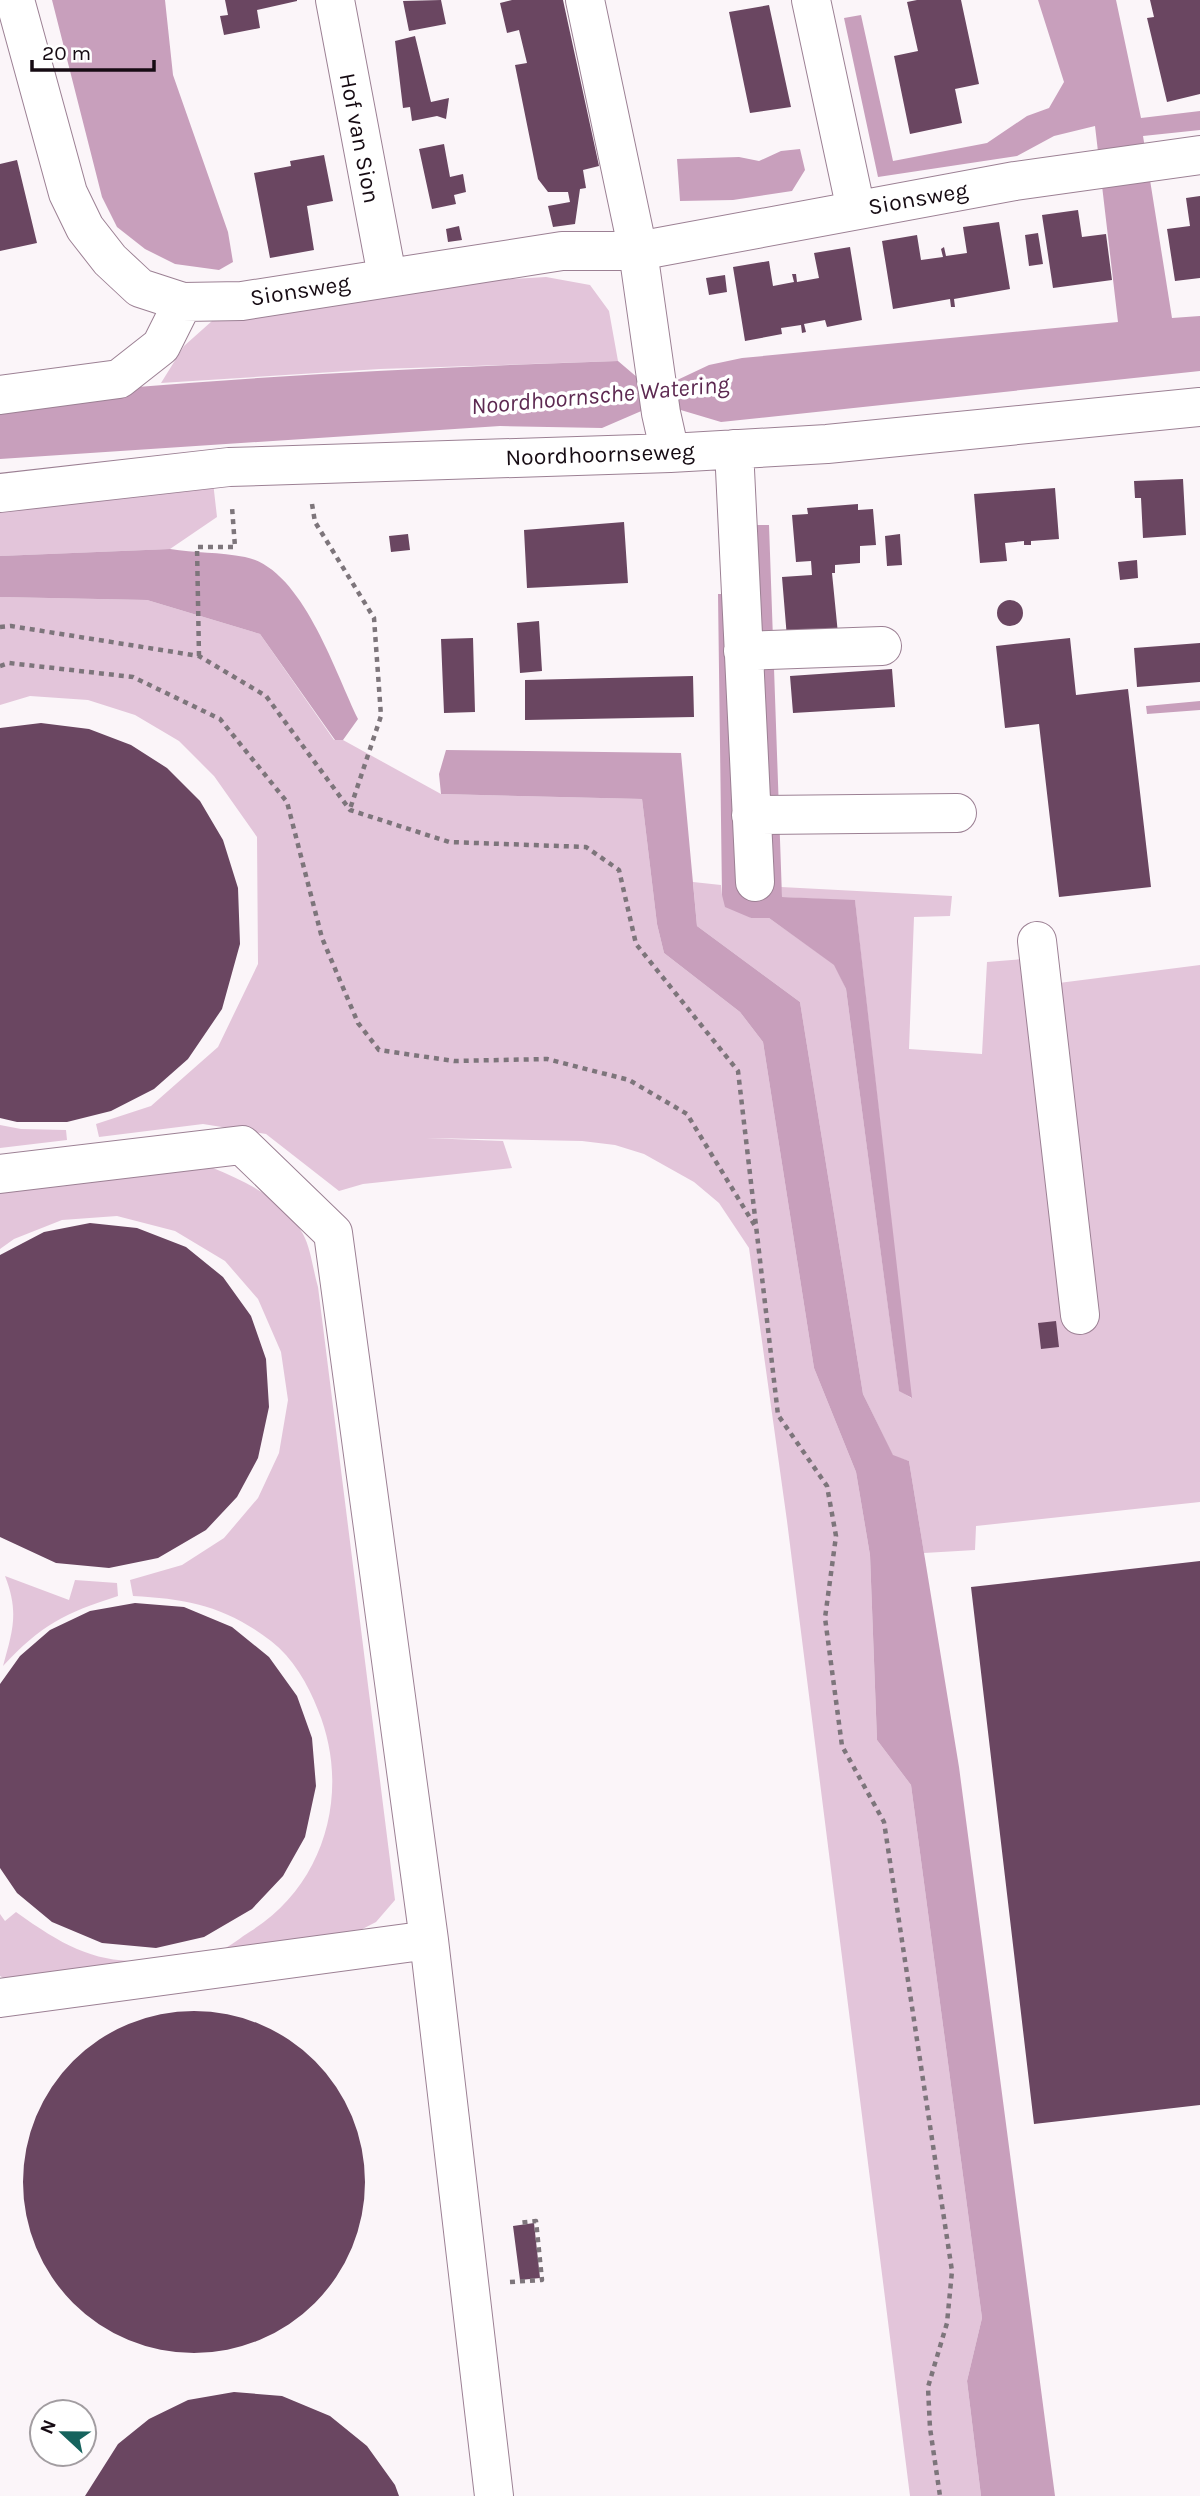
<svg xmlns="http://www.w3.org/2000/svg" width="1200" height="2496" viewBox="0 0 1200 2496" font-family="Karla,sans-serif">
<style>
.green{fill:#e3c5da}
.water{fill:#c89fbc}
.building{fill:#6a4661}
.lines{fill:none;stroke-linecap:round;stroke-linejoin:round}
.minor-casing{stroke:#9c8094;stroke-width:40}
.path{stroke:#7d757b;stroke-width:4.5;stroke-dasharray:5 5;stroke-linecap:butt}
.minor{stroke:#fff;stroke-width:38}
.labels{text-anchor:middle;stroke-width:7;stroke-linejoin:round;paint-order:stroke}
.street-label{font-size:23px;fill:#160b13;stroke:#fff}
.water-label{font-size:24px;font-style:italic;fill:#5d2951;stroke:#fff}
</style>
<rect width="100%" height="100%" fill="#fbf5f9"/>
<path class="green" d="M546,277L590,285L609,311L618,361L380,369L161,383L184,346L212,321L476,281Z
M213,482L217,517L170,549L0,556V508Z
M0,597L147,600L260,634L334,740H343L441,794L642,799L657,924L664,953L740,1012L763,1042L814,1368L856,1472L870,1555L877,1740L911,1785L982,2318L967,2381L981,2496H910L787,1521L749,1248L719,1203L694,1182L644,1154L615,1145L582,1141L426,1138L503,1141L512,1168L363,1184L339,1191L266,1134L203,1124L99,1137L96,1124L151,1106L218,1047L258,964L257,837L214,776L179,741L135,715L88,700L30,696L0,705Z
M693,882L721,885L722,895L751,918H769L835,965L846,989L899,1390L911,1398L855,901L782,897L781,887L952,896L950,916L914,917L909,1049L982,1054L987,962L1035,958L1051,984L1200,965V1502L976,1526L975,1550L924,1553L909,1461L893,1456L863,1394L800,1002L697,926Z
M0,1125L21,1129L66,1130L67,1140L0,1148Z
M213,1168C247,1182 285,1200 303,1234C311,1249 313,1270 318,1287L395,1900L376,1922L343,1939L8,1981L0,1976V1914L5,1921L16,1912C76,1955 108,1969 183,1957C195,1955 208,1954 219,1951C230,1947 241,1937 251,1931C326,1884 351,1790 318,1710C308,1684 293,1658 271,1641C225,1606 188,1599 133,1596L130,1580L182,1565L224,1538L258,1498L279,1453L288,1400L281,1352L258,1299L225,1261L175,1231L117,1216L62,1220L14,1239L0,1249V1193Z
M5,1576L69,1600L75,1580L117,1583L118,1596C65,1613 41,1625 3,1666C13,1630 19,1612 5,1576Z"/>
<path class="water" d="M52,0H165L173,75L228,232L233,262L219,270L175,264L145,249L117,227L102,197Z
M1038,0H1116L1141,118L1200,111V130L1143,136L1172,318L1200,316V371L721,422L674,408L646,409L602,428L500,426L0,459V400C206,378 411,368 618,361L645,384L673,382L709,365L742,358L1118,322L1095,126L1054,136L1017,156L878,177L844,18L861,15L893,161L987,143L1027,116L1049,108L1064,82Z
M800,149L805,170L792,191L733,200L680,201L677,159L739,157L759,161L781,151Z
M753,525H769L782,897L855,900L912,1398L899,1391L846,989L834,965L769,918H751L725,907L722,895L718,594H731Z
M170,549C194,553 220,552 245,557C302,568 335,672 358,719L343,740H335L260,634L147,600L0,597V556Z
M1200,701V710L1147,714L1146,706Z
M446,750L681,753L697,926L800,1002L863,1394L893,1455L909,1461L959,1767L1055,2496H981L967,2381L982,2318L911,1785L877,1740L870,1555L856,1472L814,1368L763,1042L740,1012L664,953L657,924L642,799L441,794L439,774Z"/>
<path class="building" d="M225,0H297V1L257,10L260,28L224,35L220,16L228,15Z
M441,0L446,24L409,31L403,1Z
M512,0H563L599,166L583,170L586,188L580,189L575,224L553,227L548,206L570,202L568,192H548L538,179L515,65L527,63L519,30L507,33L500,3Z
M917,0H961L979,84L955,89L962,123L910,134L894,56L918,51L907,2Z
M1150,0H1200V94L1167,102L1147,18L1154,17Z
M769,5L791,107L750,113L729,12Z
M415,36L431,102L449,98L446,119L437,116L412,121L410,107L403,108L395,41Z
M444,144L450,177L463,174L466,192L454,195L456,204L432,209L419,149Z
M324,155L333,201L307,206L314,250L270,258L254,173L291,166L290,161Z
M17,160L37,243L0,251V164Z
M1200,196V278L1175,281L1167,229L1190,226L1186,198Z
M1078,210L1082,237L1106,234L1112,280L1053,288L1042,215Z
M999,222L1010,289L954,299L955,307H951L950,299L893,309L882,241L917,235L921,260L943,257L941,249L944,247L946,256L967,253L963,227Z
M459,226L462,240L448,242L446,229Z
M1038,233L1043,264L1029,266L1025,235Z
M850,247L862,320L827,327L825,320L804,324L806,332L802,333L801,325L781,328L782,334L745,341L733,267L769,261L773,286L794,282L792,274H796L797,282L819,278L814,253Z
M725,275L727,292L709,295L706,278Z
M1183,479L1186,535L1143,538L1141,498H1135L1134,481Z
M1055,488L1059,539L1031,541V545H1024V541L1005,543L1007,561L980,563L974,494Z
M858,504V510L873,509L876,545L860,546V563L835,565V573H832L838,634L787,638L782,577L812,575L811,561L796,562L792,515L808,514L807,508Z
M624,522L628,583L527,588L524,530Z
M408,534L410,550L391,552L389,536Z
M900,534L902,565L887,566L885,536Z
M1137,560L1138,578L1120,580L1118,562Z
M997 613a13 13 0 1 1 26 0a13 13 0 1 1-26 0Z
M539,621L542,671L520,673L517,623Z
M473,638L475,712L444,713L441,639Z
M1070,638L1076,695L1128,689L1151,887L1059,897L1039,724L1005,728L996,646Z
M1200,643V682L1137,687L1134,648Z
M892,669L895,707L793,713L790,676Z
M693,676L694,717L525,720V680Z
M41,723L89,729L131,745L167,768L200,801L223,840L238,888L240,944L222,1009L188,1059L154,1089L111,1111L67,1122H17L0,1118V728Z
M90,1223L137,1228L186,1247L223,1277L251,1316L266,1359L269,1407L258,1458L237,1497L206,1530L158,1558L109,1568L56,1563L0,1537V1255L44,1232Z
M1056,1321L1059,1347L1041,1349L1038,1323Z
M1200,1561V2105L1034,2124L971,1587Z
M135,1603L184,1607L232,1627L269,1657L297,1696L312,1738L316,1786L305,1837L283,1876L252,1909L204,1937L156,1948L102,1943L52,1922L17,1893L0,1868V1684L20,1656L50,1630L90,1611Z
M23 2182a171 171 0 1 1 342 0a171 171 0 1 1-342 0Z
M534,2223L540,2278L520,2280L513,2226Z
M234,2392L282,2396L330,2416L367,2446L395,2485L399,2496H85L118,2444L149,2419L188,2400Z"/>
<g class="lines">
<g class="minor-casing">
<path id="minor" d="M15,0L68,193L85,228L110,260L140,288L183,302L242,301L562,251H638L1015,181L1200,155
M335,0L387,276
M585,0L638,251L661,413L670,453
M811,0L856,210
M0,395L119,379L161,346L183,302
M734,449L755,882
M0,493L229,467L670,453L827,444L1200,407
M743,651L882,646
M751,815L957,813
M1037,941L1080,1315
M0,1174L242,1145L333,1233L429,1940L494,2496
M0,1998L429,1940"/>
</g>
<path class="path" d="M312,504L315,522L374,618L381,716L350,809
M0,627L11,626L199,656L266,696L350,810L449,842L586,847L619,870L636,944L738,1071L778,1415L827,1486L836,1536L825,1618L842,1746L884,1822L952,2271L947,2323L928,2387L930,2428L940,2496
M199,656L197,547H235L232,507
M0,666L9,663L133,677L220,719L287,802L322,938L358,1023L379,1050L454,1061L547,1059L629,1080L687,1114L755,1226
M510,2282L542,2280L536,2221L519,2223"/>
<use href="#minor" class="minor"/>
</g>
<g class="labels">
<g class="street-label">
<text transform="translate(360 138) rotate(79)" y="8">Hof van Sion</text>
<text transform="translate(918 198) rotate(-10)" y="8">Sionsweg</text>
<text transform="translate(300 290) rotate(-9)" y="8">Sionsweg</text>
<text transform="translate(600 454) rotate(-2)" y="8">Noordhoornseweg</text>
</g>
<g class="water-label">
<text transform="translate(600 395) rotate(-5)" y="8">Noordhoornsche Watering</text>
</g>
</g>
<g transform="translate(63 2433) rotate(292)"><circle r="33" fill="#ffffff" stroke="#a29da1" stroke-width="2"/>
<path d="M0-5L12 26L0 18L-12 26Z" fill="#16635d"/>
<text y="-10" font-size="19" font-weight="bold" text-anchor="middle" fill="#160b13">N</text>
</g>
<path d="M32 60v10h122v-10" fill="none" stroke="#160b13" stroke-width="3.5"/>
<text x="42" y="60" font-size="21" fill="#160b13" stroke="#ffffff" stroke-width="5" paint-order="stroke">20 m</text>
</svg>
